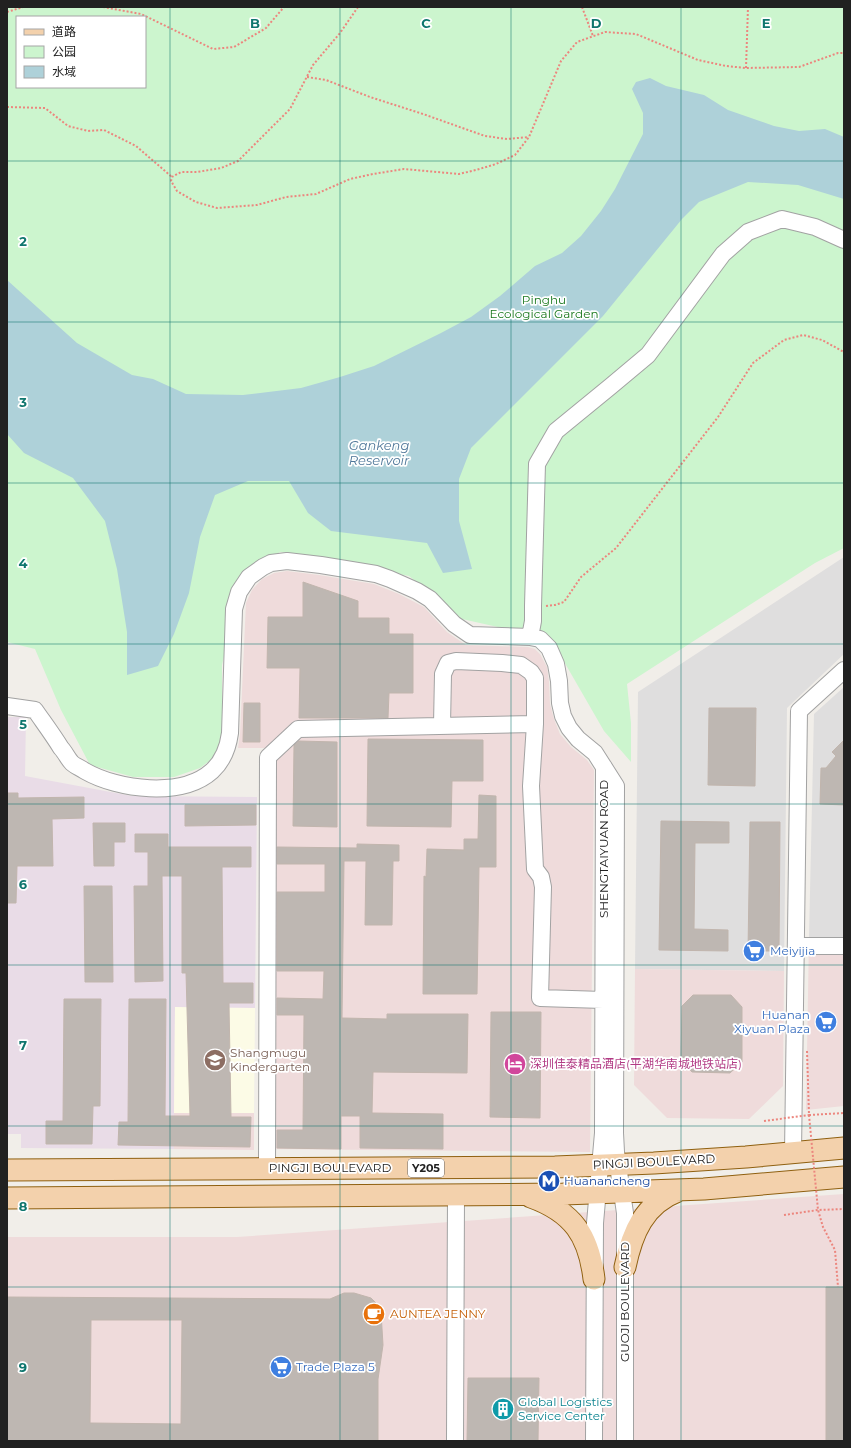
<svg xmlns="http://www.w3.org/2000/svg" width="851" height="1448" viewBox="0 0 851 1448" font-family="Montserrat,'Noto Sans SC',sans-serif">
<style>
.residential{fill:#dfdede}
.commercial{fill:#efdbdb}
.industrial{fill:#e9dce7}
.education{fill:#fcfbe6}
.park{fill:#ccf5ce;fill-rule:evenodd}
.water{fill:#aed1d9}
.building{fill:#beb7b2;stroke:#c1b5ad;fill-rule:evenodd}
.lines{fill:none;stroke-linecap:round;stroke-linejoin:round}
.minor-casing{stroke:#a2a2a2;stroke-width:18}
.major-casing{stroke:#8f6010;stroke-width:23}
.path{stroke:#ec867e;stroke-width:2;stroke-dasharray:2 2;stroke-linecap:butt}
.minor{stroke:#fff;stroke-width:16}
.major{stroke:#f3d1ac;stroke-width:21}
.path-bridge{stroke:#ec867e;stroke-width:2;stroke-dasharray:2 2;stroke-linecap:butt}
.grid{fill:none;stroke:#0f766e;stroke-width:1;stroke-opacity:0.55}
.labels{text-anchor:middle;stroke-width:3.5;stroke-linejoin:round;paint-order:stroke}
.shield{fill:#fff;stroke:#646464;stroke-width:1}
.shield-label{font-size:11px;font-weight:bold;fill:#212121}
.park-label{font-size:12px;fill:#18771c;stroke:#fff}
.street-label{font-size:12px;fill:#212121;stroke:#fff}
.shop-label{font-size:12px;fill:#366cbe;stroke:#fff;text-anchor:start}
.education-label{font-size:12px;fill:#785e54;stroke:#fff;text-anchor:start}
.hotel-label{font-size:12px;fill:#b23c85;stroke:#fff;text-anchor:start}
.transit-label{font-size:12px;fill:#164399;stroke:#fff;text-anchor:start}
.food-label{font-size:12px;fill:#c56008;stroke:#fff;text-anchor:start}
.culture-label{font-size:12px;fill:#0d838f;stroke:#fff;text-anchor:start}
.water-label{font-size:13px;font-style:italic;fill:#4f7799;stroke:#fff}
.grid-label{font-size:13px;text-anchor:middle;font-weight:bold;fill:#0f766e;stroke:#fff;stroke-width:3.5;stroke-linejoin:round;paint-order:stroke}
</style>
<rect width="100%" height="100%" fill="#f1eee9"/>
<path class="residential" d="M844,557V654L787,708L784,971L635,969L638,692Z
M844,687V938L809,937L814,714Z"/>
<path class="commercial" d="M287,571L319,575L374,584L399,594L424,607L447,632L466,645L528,647L535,649L540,654L547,667L549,682L550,704L554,719L560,734L571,747L587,760L594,770L590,1152L270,1149L274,748H238L240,734L246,603L252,590L262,579L274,573Z
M809,937L844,938V1106L806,1110Z
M635,969L784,971L783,1086L749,1119L667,1118L634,1085Z
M174,1113H254V1150L174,1149Z
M844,1194V1441H7V1237H237Z"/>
<path class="industrial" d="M7,717H26L25,776L132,796L257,797L255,1008H175L174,1149L21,1148V1134H7Z"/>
<path class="education" d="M175,1007L255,1008L254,1113H174Z"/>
<path class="park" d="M7,7H844V548L815,563L627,684L631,723V762L604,731L551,639L462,619L409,576L322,559L280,552L242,575L222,665V734L216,756L200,768L174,777H133L90,765L61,710L35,649L7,642ZM17,17H145V87H17Z"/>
<path class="water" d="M650,78L666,86L704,95L728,110L774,126L799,131L825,129L844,137V199L798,185L748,182L699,202L682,219L603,316L471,448L459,479V521L472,569L443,573L427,543L331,531L308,513L289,481H248L215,495L200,537L189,593L174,634L158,666L127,675V632L117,569L105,521L73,478L24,453L7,434V280L77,343L132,375L153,379L186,394L243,395L301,388L340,377L374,366L441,333L471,317L500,296L535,266L562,253L581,236L601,211L615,189L643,134V113L632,89L636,82Z"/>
<path class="building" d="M303,582L358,601V618H389V634H413V693H389L388,718H299L300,668H267L268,617H303Z
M244,703H260V742H243Z
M709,708H756L755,786L708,785Z
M368,739L483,740V781H452L451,827L367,826Z
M844,740V805L820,804L821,768H826L836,756L832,752Z
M299,741L337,742V827L293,826L294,745Z
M7,793H18V798L84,797V818L52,819L53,866H17L16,903H7Z
M479,795L496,796V867H479L477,994H423L424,876L426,877L427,849L464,850V839H478Z
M185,805H256V825L185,826Z
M661,821L729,822V843H695L694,929L728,930V951L659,950Z
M750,822H780L779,951H748Z
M93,823H125V842H114V866H94Z
M135,834H168V847H251V867H222L223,983H253V1003H229L231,1117H251L250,1147L118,1145L119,1122H128L129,999H166L165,1116H190L186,973H182V876H162L163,981L135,982L134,886H148V852H135Z
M357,844L399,845V861H393L392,925H365L366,861H344L342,1018L387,1019V1014H468L467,1073L373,1072L372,1113L443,1114V1149L360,1148V1116H341V1149L277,1148V1130H303L304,1015H277V998L323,999L324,971H277V892H325V864H277V847L357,848Z
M84,886H112L113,982H85Z
M693,995H731L742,1007V1062L730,1073L692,1072L681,1061L682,1006Z
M64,999H101L100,1106H93L92,1144H46V1121H63Z
M491,1012H541L540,1118L490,1117Z
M826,1287H844V1441H826Z
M344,1293H354L371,1298L376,1303L381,1312L383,1345L378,1379V1441H7V1297L330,1299ZM91,1320H182L181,1424L90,1423Z
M468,1378H539L538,1441H467Z"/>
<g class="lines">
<g class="minor-casing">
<path id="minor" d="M530,637L533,621V606L537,464L556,431L611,386L648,355L723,254L748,232L782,219L815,227L844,240
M7,706L35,710C44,723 53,735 61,748C65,752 68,759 72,763C75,766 81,768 85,771C118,790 182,798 212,771C223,761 228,748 230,733L234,609L239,592L249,577L263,567L271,563L287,561L321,565L376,574L390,579L417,591L430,599L454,624L470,635L530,637L540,639L549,648L556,664L559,681L560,703L563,716L569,728L578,739L595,753L616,786L615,1133L616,1152L625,1213V1441
M535,724L531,786L535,869L541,877L543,887L540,998L603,1000
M796,946H844
M793,1153L799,711L844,670
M267,1168L268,757L298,729L535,724V678L531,672L521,665L502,663L456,661L448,663L443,674L442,725
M455,1441L456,1195
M594,1441L595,1223L603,1133L604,767"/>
</g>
<g class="major-casing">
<path id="major" d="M7,1170L555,1167L654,1163L746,1157L844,1148
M531,1197C573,1212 589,1236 594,1279
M7,1198L563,1194L704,1189L844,1177
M625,1267C632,1233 644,1204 678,1191"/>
</g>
<path class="path" d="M103,7L141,14L213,49L234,47L266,28L284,7
M358,7L340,33L313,65L290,109L238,161L221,168L197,172H181L172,177L171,181L177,191L196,202L217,208L257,205L286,197L316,194L350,179L373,174L404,169L459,174L476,170L496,164L515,155L529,137L561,61L577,42L605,32L636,34L698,60L726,66L746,68L799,67L838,53H844
M582,7L593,36
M7,12L23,7
M746,68L748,7
M307,77L326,80L370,97L423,114L485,136L507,139L529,137
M7,107L45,108L68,126L88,131L104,130L136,146L172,177
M546,606L555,605L564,602L581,577L616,548L718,417L753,363L784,340L803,335L822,340L844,352
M809,1115L844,1113
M784,1215L818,1210L844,1209"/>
<use href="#minor" class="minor"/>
<use href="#major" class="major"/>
<path class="path-bridge" d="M807,1051L809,1115L818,1210L823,1227L835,1250L838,1287
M764,1121L809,1115"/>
</g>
<path class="grid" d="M170,7V1441M340,7V1441M511,7V1441M681,7V1441M7,161H844M7,322H844M7,483H844M7,644H844M7,804H844M7,965H844M7,1126H844M7,1287H844"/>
<defs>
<g id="supermarket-disc" transform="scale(1.15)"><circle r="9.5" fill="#3f7fe0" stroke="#fff"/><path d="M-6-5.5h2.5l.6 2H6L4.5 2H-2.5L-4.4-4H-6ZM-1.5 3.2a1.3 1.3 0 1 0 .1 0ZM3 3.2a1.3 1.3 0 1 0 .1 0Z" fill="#fff"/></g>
<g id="school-disc" transform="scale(1.15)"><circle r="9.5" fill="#8d6e63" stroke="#fff"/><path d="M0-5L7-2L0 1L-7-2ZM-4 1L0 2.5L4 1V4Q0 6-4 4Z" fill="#fff"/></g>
<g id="hotel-disc" transform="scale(1.15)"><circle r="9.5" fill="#d1479c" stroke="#fff"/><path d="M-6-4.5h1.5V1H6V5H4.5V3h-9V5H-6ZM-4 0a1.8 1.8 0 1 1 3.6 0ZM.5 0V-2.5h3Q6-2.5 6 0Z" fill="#fff"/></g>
<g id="metro-disc" transform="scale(1.15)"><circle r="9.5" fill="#1a4fb4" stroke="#fff"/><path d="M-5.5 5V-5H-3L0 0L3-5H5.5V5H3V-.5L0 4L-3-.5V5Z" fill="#fff"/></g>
<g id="cafe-disc" transform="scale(1.15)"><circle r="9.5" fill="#e8710a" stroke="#fff"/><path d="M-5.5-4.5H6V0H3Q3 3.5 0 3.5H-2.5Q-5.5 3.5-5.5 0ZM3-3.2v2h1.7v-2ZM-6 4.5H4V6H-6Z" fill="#fff"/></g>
<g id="building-disc" transform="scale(1.15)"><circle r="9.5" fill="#0f9aa8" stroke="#fff"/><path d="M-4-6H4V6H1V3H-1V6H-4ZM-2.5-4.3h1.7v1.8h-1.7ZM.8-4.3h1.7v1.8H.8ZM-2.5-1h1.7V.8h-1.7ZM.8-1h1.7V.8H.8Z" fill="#fff"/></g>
</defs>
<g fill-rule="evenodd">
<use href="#supermarket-disc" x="754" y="951"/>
<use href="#supermarket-disc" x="826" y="1022"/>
<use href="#school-disc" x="215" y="1060"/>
<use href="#hotel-disc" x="515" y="1064"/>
<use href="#metro-disc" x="549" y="1181"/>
<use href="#cafe-disc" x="374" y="1314"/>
<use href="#supermarket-disc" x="281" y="1367"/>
<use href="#building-disc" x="503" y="1409"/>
</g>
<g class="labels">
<rect class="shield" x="408" y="1159" width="36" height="18" rx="3"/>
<g class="shield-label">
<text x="426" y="1172">Y205</text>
</g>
<g class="park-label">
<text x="544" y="304">Pinghu<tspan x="544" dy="14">Ecological Garden</tspan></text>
</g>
<g class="street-label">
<text transform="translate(604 849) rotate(-90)" y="4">SHENGTAIYUAN ROAD</text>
<text transform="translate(654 1162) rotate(-3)" y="4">PINGJI BOULEVARD</text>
<text x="330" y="1172">PINGJI BOULEVARD</text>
<text transform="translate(625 1302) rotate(-90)" y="4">GUOJI BOULEVARD</text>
</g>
<g class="shop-label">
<text x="770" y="955">Meiyijia</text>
<text x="810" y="1019" text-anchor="end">Huanan<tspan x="810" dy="14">Xiyuan Plaza</tspan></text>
<text x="296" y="1371">Trade Plaza 5</text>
</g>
<g class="education-label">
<text x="230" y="1057">Shangmugu<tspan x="230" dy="14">Kindergarten</tspan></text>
</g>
<g class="hotel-label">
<text x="530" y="1068">深圳佳泰精品酒店(平湖华南城地铁站店)</text>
</g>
<g class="transit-label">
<text x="564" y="1185">Huanancheng</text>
</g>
<g class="food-label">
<text x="390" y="1318">AUNTEA JENNY</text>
</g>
<g class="culture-label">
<text x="518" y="1406">Global Logistics<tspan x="518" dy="14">Service Center</tspan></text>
</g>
<g class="water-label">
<text x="379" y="450">Gankeng<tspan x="379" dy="15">Reservoir</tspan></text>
</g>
</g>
<g class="grid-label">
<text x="255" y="28">B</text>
<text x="426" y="28">C</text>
<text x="596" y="28">D</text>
<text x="766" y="28">E</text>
<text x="23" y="246">2</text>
<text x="23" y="407">3</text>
<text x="23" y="568">4</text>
<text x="23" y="729">5</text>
<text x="23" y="889">6</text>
<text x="23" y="1050">7</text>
<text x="23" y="1211">8</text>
<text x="23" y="1372">9</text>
</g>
<rect width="851" height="1448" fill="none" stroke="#212121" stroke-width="16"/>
<rect x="16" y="16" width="130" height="72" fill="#ffffff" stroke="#a6a6a6"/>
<rect x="24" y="29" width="20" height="6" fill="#f3d1ac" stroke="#a6a6a6"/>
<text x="52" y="36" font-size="12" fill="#212121">道路</text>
<rect x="24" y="46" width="20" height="12" fill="#ccf5ce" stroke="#a6a6a6"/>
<text x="52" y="56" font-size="12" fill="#212121">公园</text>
<rect x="24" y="66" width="20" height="12" fill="#aed1d9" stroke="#a6a6a6"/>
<text x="52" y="76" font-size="12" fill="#212121">水域</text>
</svg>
